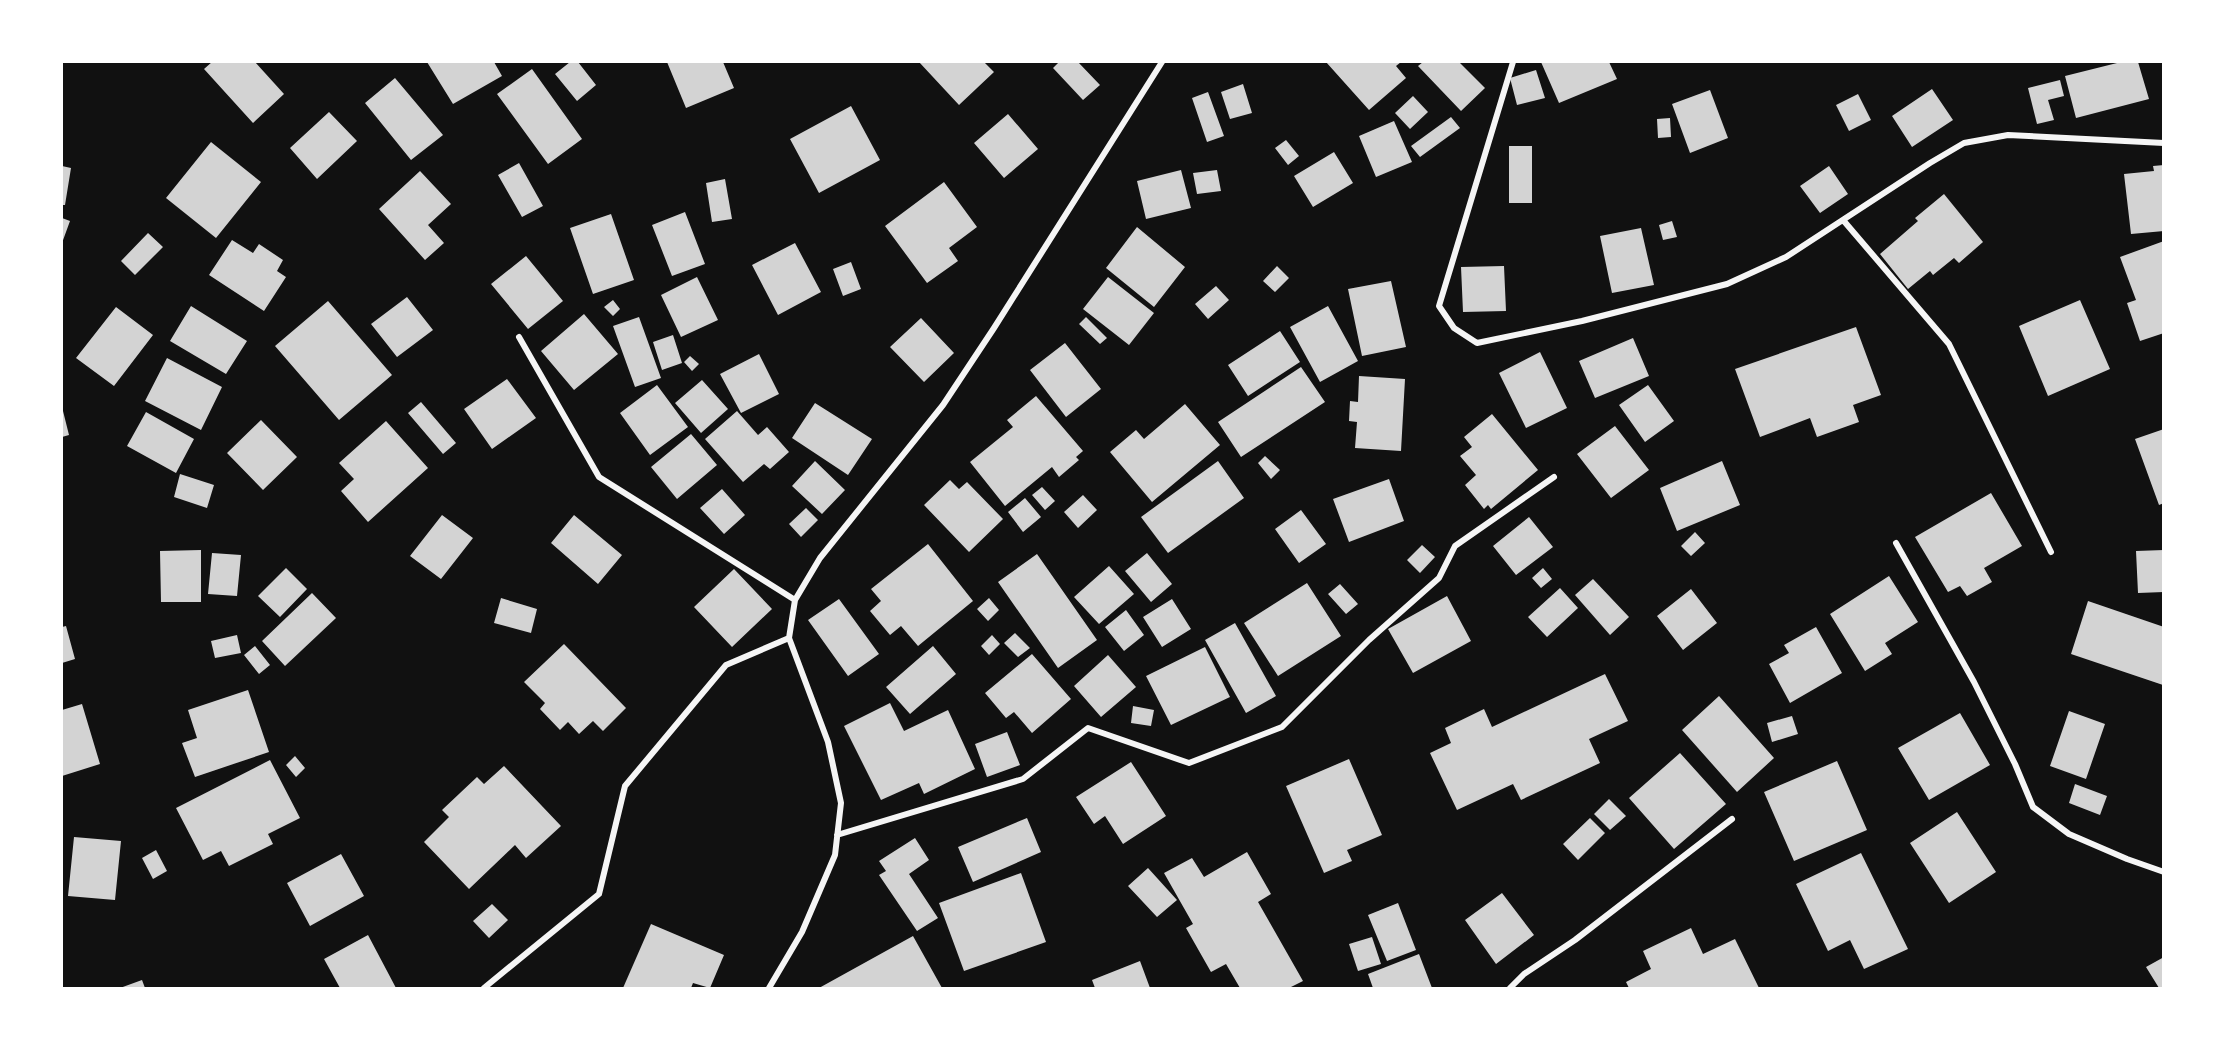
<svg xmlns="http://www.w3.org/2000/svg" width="2225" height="1050" viewBox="0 0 2225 1050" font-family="'Work Sans',sans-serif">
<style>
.building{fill:#d3d3d3}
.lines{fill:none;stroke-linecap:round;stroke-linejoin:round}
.minor{stroke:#f5f5f5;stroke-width:6}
</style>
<rect width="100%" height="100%" fill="#111"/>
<path class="building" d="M212,62H255L284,94L253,123L204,69Z
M427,62H494L502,76L453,104Z
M570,62H578L596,85L577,101L555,74Z
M667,62H723L734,88L686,108Z
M919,62H984L994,72L959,105Z
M1059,62H1078L1100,85L1083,100L1053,68Z
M1326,62H1401L1396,66L1406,78L1369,110Z
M1423,62H1459L1485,88L1461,111L1418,66Z
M1541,62H1609L1617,79L1559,103Z
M2121,62H2138L2149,99L2076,118L2065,76Z
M532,69L582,139L548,164L497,94Z
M1536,70L1545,98L1517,105L1510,78Z
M395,78L443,135L411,160L365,103Z
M2060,80L2064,96L2048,100L2054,120L2037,124L2028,88Z
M1243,84L1252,113L1230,119L1221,92Z
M1932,89L1953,120L1912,147L1892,116Z
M1710,90L1728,138L1690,153L1672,104Z
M1208,92L1224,136L1207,142L1192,98Z
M1858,94L1871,120L1849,131L1836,105Z
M1413,96L1428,112L1410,129L1395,113Z
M851,106L880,160L819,193L790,139Z
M329,112L357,141L317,179L290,148Z
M1008,114L1038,149L1004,178L974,143Z
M1451,117L1460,128L1420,157L1411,146Z
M1670,118L1671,137L1658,138L1657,119Z
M1394,121L1412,162L1376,177L1359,136Z
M1286,140L1299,156L1288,165L1275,148Z
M211,142L261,182L216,238L166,198Z
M1509,146H1532V203H1509Z
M1334,152L1353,183L1313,207L1294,176Z
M519,163L543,206L522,217L498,175Z
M2164,165V231L2131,234L2124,174L2154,171L2153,166Z
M62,166L71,168L65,205H62Z
M1829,166L1848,194L1820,213L1800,186Z
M1181,170L1191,208L1146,219L1137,181Z
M1217,170L1221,191L1197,194L1193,173Z
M420,171L451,204L428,225L444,243L425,260L379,209Z
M725,179L732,219L712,222L706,183Z
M944,182L977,227L949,248L958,261L927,283L885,226Z
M1944,194L1983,242L1959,263L1954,258L1933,275L1930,271L1908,289L1880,254L1918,221L1915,218Z
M685,212L705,264L672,276L652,225Z
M611,214L634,280L593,294L570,228Z
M62,218L70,221L62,243Z
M1672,221L1677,237L1663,240L1659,225Z
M1137,227L1185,267L1154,307L1106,268Z
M1641,228L1654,285L1612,293L1600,236Z
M148,233L163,247L135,275L121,261Z
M232,240L253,253L259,244L283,260L277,271L286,277L264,311L209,275Z
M2164,241V333L2140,341L2127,303L2136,300L2120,257Z
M795,243L821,292L778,315L752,265Z
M526,256L563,301L528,329L491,284Z
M851,262L861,289L843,296L833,269Z
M1277,266L1289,278L1275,292L1263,281Z
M1504,266L1506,311L1463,312L1461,267Z
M697,277L718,320L681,337L661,295Z
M1108,277L1154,313L1129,345L1083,309Z
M1391,281L1406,347L1362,356L1348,289Z
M1216,286L1229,300L1208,319L1195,304Z
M407,297L433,330L397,357L371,324Z
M613,300L620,309L613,316L604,307Z
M2080,300L2110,369L2048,396L2019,326Z
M328,301L392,375L339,420L275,346Z
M191,306L247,341L226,374L170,341Z
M1328,306L1358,361L1320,382L1290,327Z
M116,307L153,335L114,386L76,358Z
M584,314L618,354L574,390L541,351Z
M639,317L661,378L635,387L613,326Z
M1086,317L1107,338L1100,344L1079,324Z
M921,318L954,353L924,382L890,347Z
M1856,327L1881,395L1853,405L1859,422L1817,437L1810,418L1760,437L1735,369Z
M1280,331L1300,362L1248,396L1228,365Z
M673,335L682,363L662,370L653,342Z
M1633,338L1649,376L1595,398L1579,361Z
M1065,343L1101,389L1066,417L1030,370Z
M1540,352L1567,408L1526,428L1499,373Z
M759,354L779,394L741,413L720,374Z
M690,356L699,364L692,371L684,362Z
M167,358L222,387L201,430L145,401Z
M1301,367L1325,402L1241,457L1218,422Z
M1359,376L1405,379L1401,451L1355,448L1357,422L1349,421L1350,401L1358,402Z
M507,379L536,418L492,449L464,409Z
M702,380L728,409L701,433L675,403Z
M657,385L688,427L650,455L620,413Z
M1648,385L1674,421L1645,442L1619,405Z
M1036,396L1083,451L1076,457L1079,460L1059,477L1052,467L1005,506L970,462L1013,427L1007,420Z
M421,402L456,443L443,454L408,413Z
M815,403L872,439L848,475L792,438Z
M1185,404L1220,445L1152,502L1110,452L1136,430L1144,439Z
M62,407L69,435L62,437Z
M737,411L758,435L767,427L789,452L770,469L764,464L743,482L705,439Z
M146,412L194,439L176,473L127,446Z
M1492,414L1538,470L1491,509L1488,505L1484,509L1465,485L1476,475L1460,456L1472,447L1464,437Z
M261,420L297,457L263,490L227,453Z
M386,421L428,468L368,522L341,491L354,479L339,463Z
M1615,426L1649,470L1611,498L1577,454Z
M2164,429V503L2159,505L2135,439Z
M691,434L717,465L677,499L651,467Z
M1265,456L1280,470L1271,479L1258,463Z
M815,461L845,490L822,514L792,486Z
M1218,461L1244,498L1168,553L1141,517Z
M1722,461L1740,505L1677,531L1660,488Z
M180,474L214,485L207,508L174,497Z
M1389,479L1404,521L1349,542L1333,499Z
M950,480L959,489L967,482L1003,519L969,552L924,505Z
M1042,487L1055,501L1045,510L1032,495Z
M722,489L745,515L724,534L700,508Z
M1991,493L2022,546L1984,568L1992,582L1967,596L1960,586L1948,592L1915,537Z
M1083,495L1097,510L1078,528L1064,512Z
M1025,498L1041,517L1023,532L1008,512Z
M806,508L818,520L801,537L789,524Z
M1301,510L1326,544L1299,563L1275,529Z
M442,515L473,538L441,579L410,556Z
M574,515L622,555L598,584L551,543Z
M1529,517L1553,547L1516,575L1493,546Z
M1695,532L1705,543L1691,556L1681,546Z
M928,544L973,601L918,646L901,626L890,635L870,611L881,601L871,589Z
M1422,545L1435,557L1420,573L1407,560Z
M201,550V602H161L160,551Z
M2164,550V592L2138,593L2136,551Z
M212,553L241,555L237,596L208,594Z
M1147,553L1172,584L1151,602L1125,571Z
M1037,554L1097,640L1058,668L998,582Z
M1109,566L1134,594L1099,624L1074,597Z
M286,568L307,589L280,617L258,596Z
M1543,568L1552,579L1541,588L1532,578Z
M734,569L772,609L732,647L694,607Z
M1889,576L1918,622L1885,643L1892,654L1865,671L1830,614Z
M1593,579L1629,617L1610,635L1575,595Z
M1307,583L1341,636L1278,676L1244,623Z
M1340,584L1358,604L1346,614L1328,594Z
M1560,588L1578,608L1547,637L1528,617Z
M1691,589L1717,623L1683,650L1657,616Z
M312,593L336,618L285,666L262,641Z
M1447,596L1471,641L1413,673L1388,629Z
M501,598L537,609L531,633L494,623Z
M989,598L999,610L988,621L977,609Z
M839,599L879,654L848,676L808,620Z
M1172,599L1191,629L1162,647L1143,617Z
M2088,601L2164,627L2163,685L2071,654Z
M1126,610L1144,635L1124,651L1105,627Z
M1235,623L1276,696L1246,713L1205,640Z
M66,626L75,659L62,663V627Z
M1816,627L1842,673L1790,703L1769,664L1789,653L1784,645Z
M1015,633L1030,648L1018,657L1004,643Z
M237,635L241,653L215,658L211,641Z
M992,635L1000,644L989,655L981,646Z
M564,644L626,708L603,731L593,721L579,734L568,722L560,730L540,709L545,703L524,682Z
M255,646L270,665L259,674L244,655Z
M933,646L956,674L910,714L886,687Z
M1205,647L1230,697L1171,725L1146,676Z
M1032,654L1071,699L1032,733L1014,712L1006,718L985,693Z
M1108,655L1136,687L1101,717L1074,686Z
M1605,674L1628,721L1589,739L1600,763L1521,800L1513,784L1457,810L1430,753L1451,743L1445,728L1484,709L1492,727Z
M248,690L269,752L195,777L182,743L197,738L188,710Z
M1719,696L1774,758L1737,792L1682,730Z
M890,703L904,731L948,710L975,769L924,794L919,783L881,800L844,726Z
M82,704L100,764L62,776V710Z
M1133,706L1154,710L1151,726L1131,723Z
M2069,711L2105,724L2086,779L2050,766Z
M1960,713L1990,765L1929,800L1898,748Z
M1792,716L1798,734L1772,742L1767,723Z
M1007,732L1020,765L987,777L975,744Z
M1680,753L1726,804L1674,849L1629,798Z
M295,756L305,768L296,777L286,765Z
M1349,759L1382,835L1347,850L1352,861L1324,873L1286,786Z
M270,760L300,818L268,834L273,844L229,866L221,851L203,860L176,808Z
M1837,761L1867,830L1794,861L1764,792Z
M1131,762L1166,816L1123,844L1105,816L1094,824L1076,797Z
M504,766L561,826L526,858L515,845L469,889L424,842L449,817L442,810L477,777L484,784Z
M2075,784L2107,796L2100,815L2069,803Z
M1609,799L1626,816L1610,830L1594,814Z
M1957,812L1996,872L1949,903L1910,843Z
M1027,818L1041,852L973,882L958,847Z
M1590,818L1605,833L1578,860L1563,844Z
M74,837L121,841L115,900L68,896Z
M915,838L929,860L909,874L938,918L917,931L879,875L886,871L879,861Z
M156,850L167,871L153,879L142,858Z
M1247,852L1271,894L1258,902L1303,981L1289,988H1240L1226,964L1211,972L1186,928L1193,924L1164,873L1192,858L1204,877Z
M1861,853L1908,949L1864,969L1850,940L1828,951L1796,884Z
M341,854L364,896L310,926L287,883Z
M1148,868L1177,900L1157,917L1128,886Z
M1021,873L1046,942L964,971L939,903Z
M1502,893L1534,935L1496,964L1465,920Z
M1398,903L1416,950L1387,961L1368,915Z
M492,904L508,920L489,938L473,921Z
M651,924L724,955L710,988L693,983L691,988H623Z
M1691,928L1703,954L1735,939L1759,988H1629L1626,982L1651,969L1643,951Z
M368,935L396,988H340L324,959Z
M913,936L942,988H819Z
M1372,937L1381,964L1358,971L1349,944Z
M1419,954L1432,988H1373L1368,974Z
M2164,957V988H2159L2146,967Z
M1140,961L1150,988H1095L1092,980Z
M142,980L145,988H120Z"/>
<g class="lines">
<path class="minor" d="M1513,62L1439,306L1454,328L1477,343L1582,321L1727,284L1786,257L1930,163L1964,143L2008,135L2164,143
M1843,220L1949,344L2051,552
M519,337L599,477L795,600
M1896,543L1974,682L2015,764L2033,807L2069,834L2127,859L2164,872
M837,835L1023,779L1088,728L1189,763L1282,727L1369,640L1439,578L1455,546L1554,477
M484,988L599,894L625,786L726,665L789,638
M769,988L802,932L835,855L841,803L828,742L789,638L795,600L820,558L943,405L994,328L1162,62
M1510,988L1524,974L1575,940L1732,819"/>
</g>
<rect width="2225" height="1050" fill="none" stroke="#ffffff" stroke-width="126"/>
</svg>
